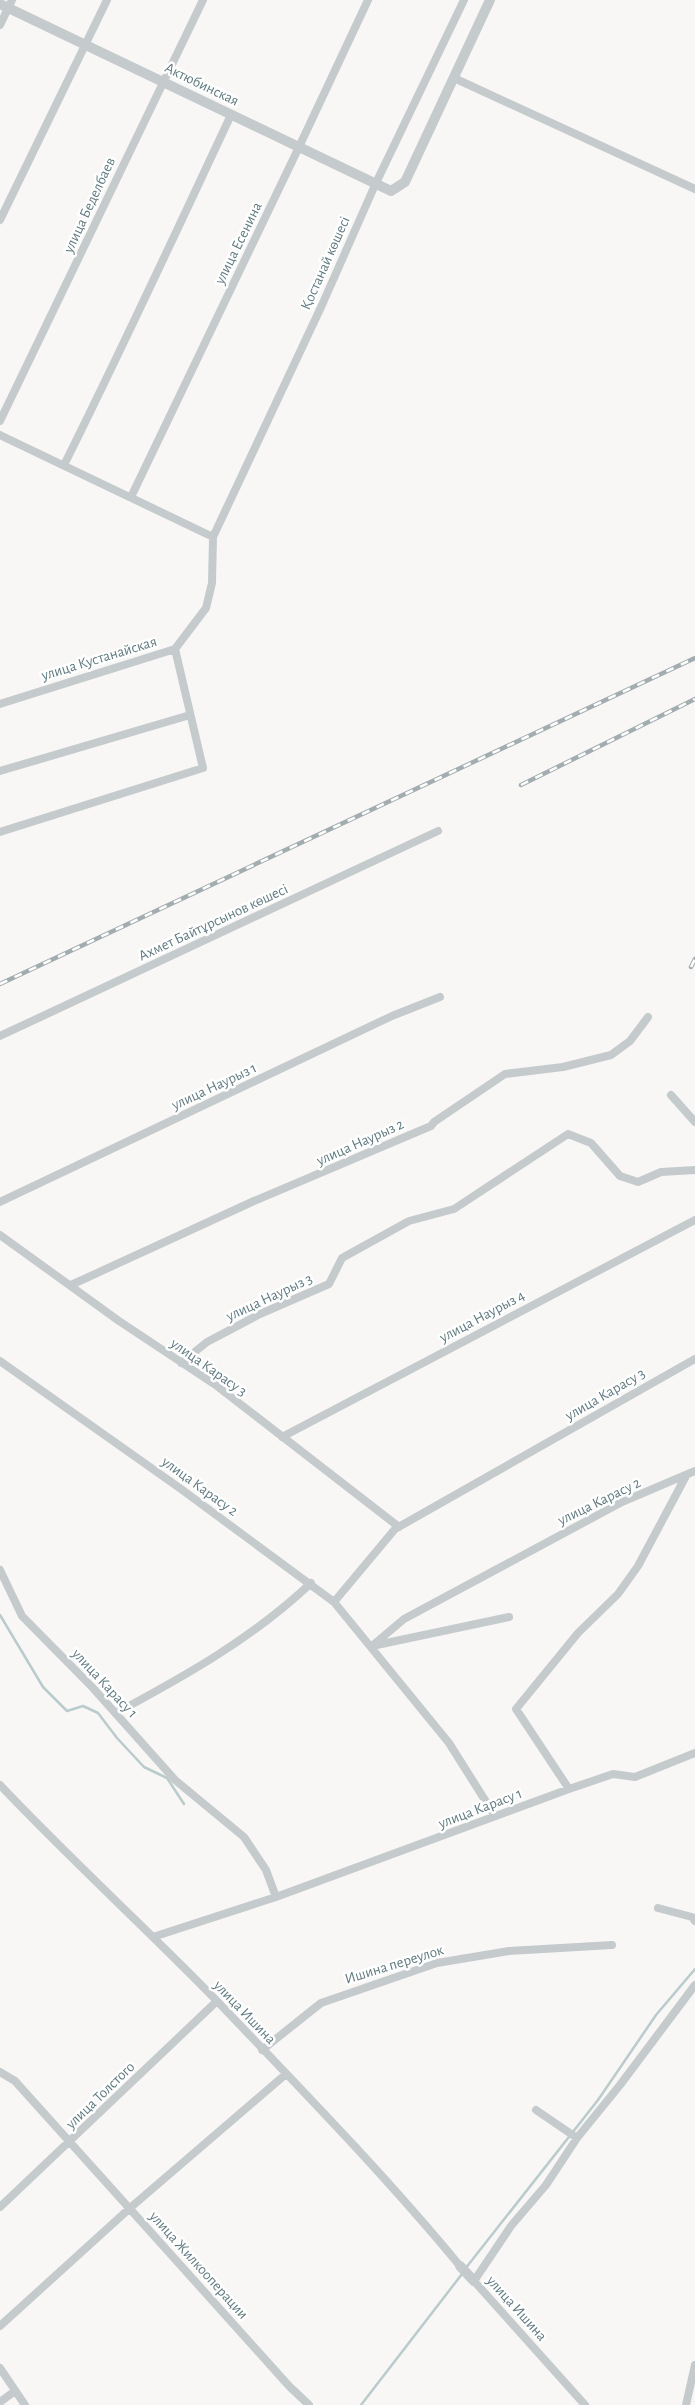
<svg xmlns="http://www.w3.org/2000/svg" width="695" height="2405" viewBox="0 0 695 2405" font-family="'Alegreya Sans',sans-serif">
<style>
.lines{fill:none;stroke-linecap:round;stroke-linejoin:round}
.stream{stroke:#bacbcc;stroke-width:2.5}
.minor{stroke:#c5cbcd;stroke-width:8}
.tertiary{stroke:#c5cbcd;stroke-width:10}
.rail-casing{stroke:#a3adb0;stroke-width:4.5}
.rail{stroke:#fff;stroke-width:2.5;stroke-dasharray:8;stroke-linecap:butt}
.labels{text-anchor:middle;stroke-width:5;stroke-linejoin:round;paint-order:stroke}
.street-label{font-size:15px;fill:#617a82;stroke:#fff}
</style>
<rect width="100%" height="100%" fill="#f8f7f5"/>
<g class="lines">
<path class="stream" d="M0,1615L43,1687L67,1711L83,1706L98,1713L117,1738L144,1767L167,1778L184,1804
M465,2269L598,2100L656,2015L695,1969
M361,2405L462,2274"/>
<path class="minor" d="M0,25L12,0
M454,78L695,189
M0,220L107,0
M0,421L203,0
M0,435L213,537
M64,465C122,349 176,232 231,115
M131,497L299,147L368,0
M0,704L175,649L206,608L212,583L213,537L322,305L375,185L464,0
M0,771L190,715
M0,832L203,768L175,649
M0,1036L438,831
M671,1095L695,1122
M0,1202L392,1016L440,997
M0,1235L119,1321L217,1386L399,1527
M71,1285L254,1201L431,1126L434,1122L505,1074L563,1067L611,1055L630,1041L648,1017
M0,1361L181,1489L334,1602L449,1743L495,1816
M181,1363L207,1342L260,1314L329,1284L342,1258L409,1221L454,1209L568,1134L591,1143L620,1176L638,1182L661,1172L695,1170
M282,1437L695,1220
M0,1570L22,1616L93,1688L175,1780L244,1837L266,1870L276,1897
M334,1602L395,1529L695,1359
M509,1617L372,1646L404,1619L622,1502L695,1471
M116,1713C185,1676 253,1638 311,1583
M0,1785C70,1859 146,1928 217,2001C300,2088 384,2174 460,2266
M569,1789L516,1709L578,1633L618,1594L638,1566L686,1476
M658,1908L692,1917L695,1921
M153,1937L276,1897L569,1789L613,1774L635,1777L695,1753
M262,2050L321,2003L437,1963L509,1951L612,1945
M0,2072L15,2081L289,2386L309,2405
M536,2110L577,2138
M0,2207L217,2001
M0,2326L130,2208L286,2074
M0,2368L25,2405
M0,2402L15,2391
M585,2405L474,2281L511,2226L546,2185L577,2138L620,2085L695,1985
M686,2405L695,2365"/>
<path class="tertiary" d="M0,4L391,191L405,182L490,0
M460,2266L474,2281"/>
<g class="rail-casing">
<path id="rail" d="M521,785L695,699
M691,967L695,959
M0,984L695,658"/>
</g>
<use href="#rail" class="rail"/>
</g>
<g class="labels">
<g class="street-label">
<text transform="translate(202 84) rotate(26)" y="5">Актюбинская</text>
<text transform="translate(89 205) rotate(-65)" y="5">улица Беделбаев</text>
<text transform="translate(238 243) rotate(-64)" y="5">улица Есенина</text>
<text transform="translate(325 263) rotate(-66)" y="5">Қостанай көшесі</text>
<text transform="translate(99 658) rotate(-17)" y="5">улица Кустанайская</text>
<text transform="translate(213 922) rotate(-25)" y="5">Ахмет Байтұрсынов көшесі</text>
<text transform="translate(214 1086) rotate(-25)" y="5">улица Наурыз 1</text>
<text transform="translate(360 1142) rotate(-24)" y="5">улица Наурыз 2</text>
<text transform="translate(269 1297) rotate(-25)" y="5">улица Наурыз 3</text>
<text transform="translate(482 1316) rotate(-28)" y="5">улица Наурыз 4</text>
<text transform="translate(209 1367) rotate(35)" y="5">улица Карасу 3</text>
<text transform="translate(605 1394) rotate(-30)" y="5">улица Карасу 3</text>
<text transform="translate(200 1486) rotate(36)" y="5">улица Карасу 2</text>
<text transform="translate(599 1501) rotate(-26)" y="5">улица Карасу 2</text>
<text transform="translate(105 1683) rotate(47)" y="5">улица Карасу 1</text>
<text transform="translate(480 1808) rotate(-21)" y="5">улица Карасу 1</text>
<text transform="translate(394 1964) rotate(-17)" y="5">Ишина переулок</text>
<text transform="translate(245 2012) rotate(46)" y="5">улица Ишина</text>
<text transform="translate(100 2095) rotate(-44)" y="5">улица Толстого</text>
<text transform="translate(199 2265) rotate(48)" y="5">улица Жилкооперации</text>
<text transform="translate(517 2308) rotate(48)" y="5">улица Ишина</text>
</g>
</g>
</svg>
